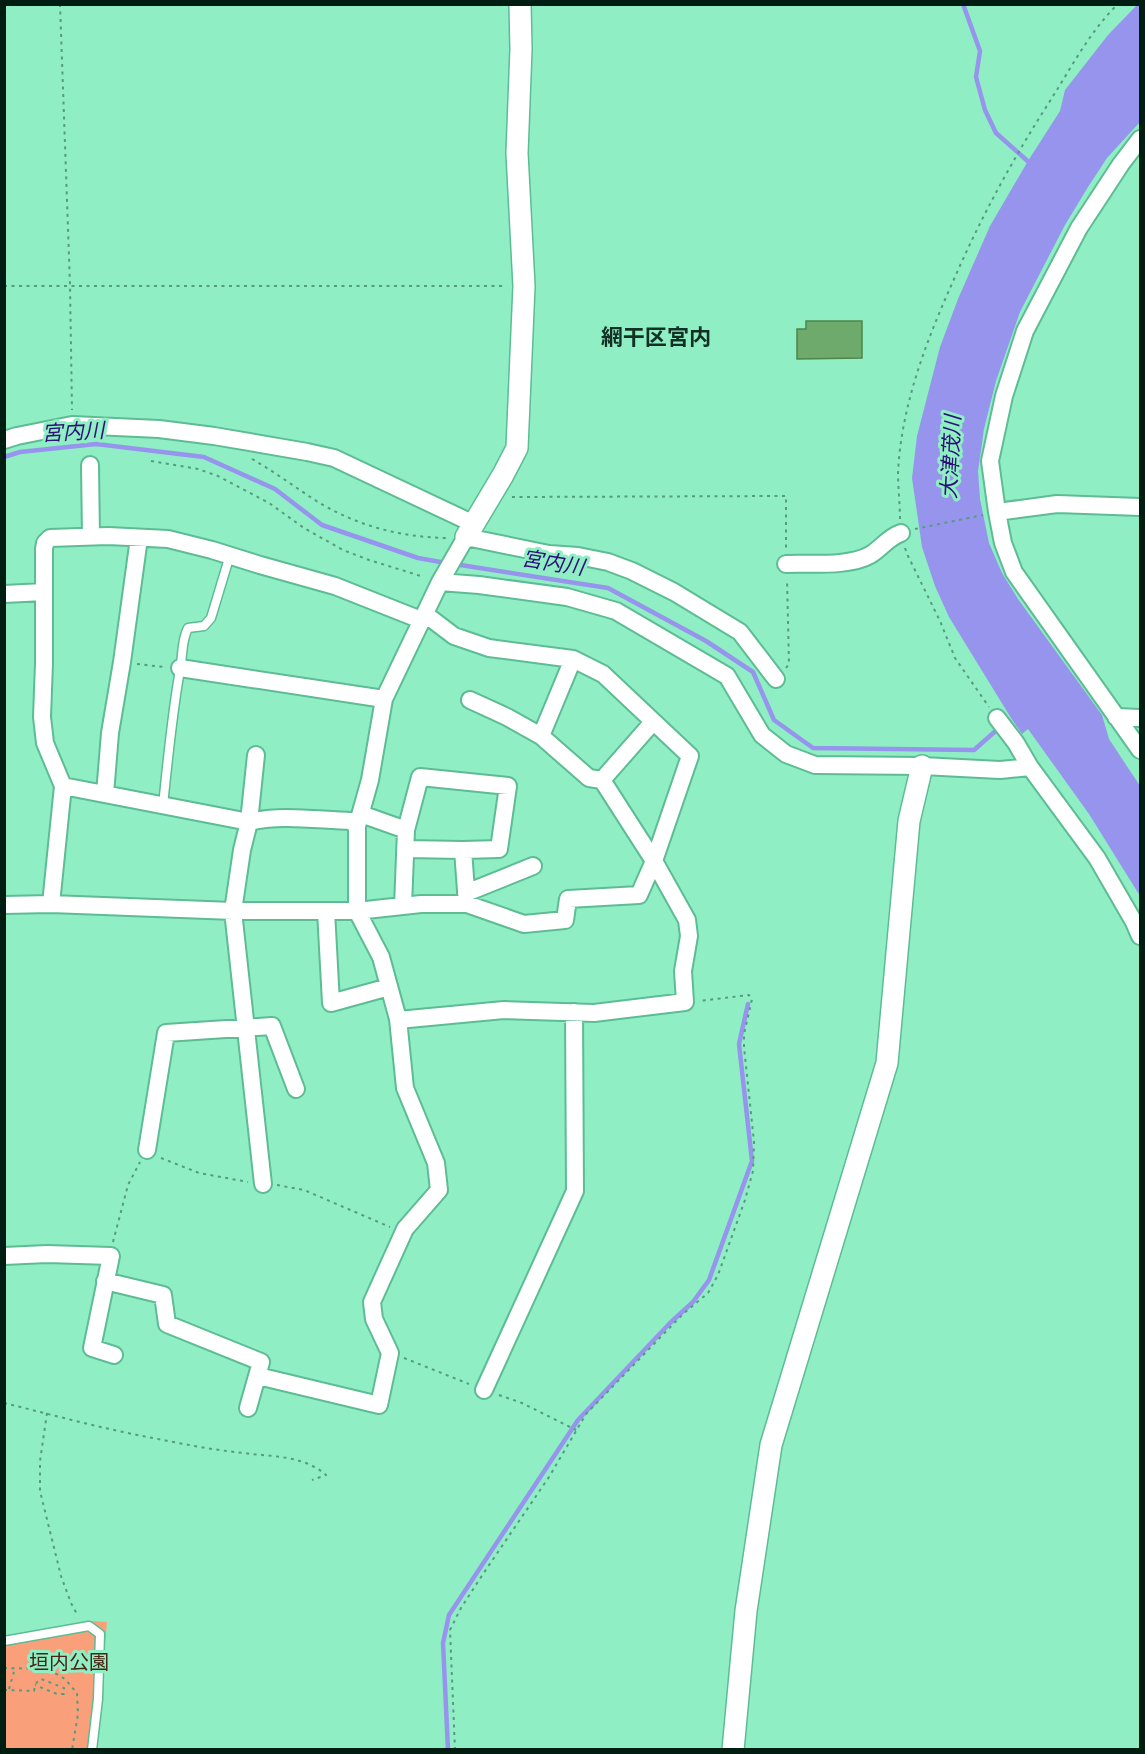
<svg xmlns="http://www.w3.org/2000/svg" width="1145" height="1754" viewBox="0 0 1145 1754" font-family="Lato,'Noto Sans JP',sans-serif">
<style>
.green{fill:#f9a07b}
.water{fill:#9794ed}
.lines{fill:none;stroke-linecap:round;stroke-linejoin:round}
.stream{stroke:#9794ed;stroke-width:4.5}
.building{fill:#6daa6c;stroke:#4b864b;stroke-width:1.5}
.service-casing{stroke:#5dbc94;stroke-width:11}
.minor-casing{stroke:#5dbc94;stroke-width:20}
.tertiary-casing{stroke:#5dbc94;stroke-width:24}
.path{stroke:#569b7d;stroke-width:2;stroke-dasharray:3 4.5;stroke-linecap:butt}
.service{stroke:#fff;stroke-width:8}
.minor{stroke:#fff;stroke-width:16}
.tertiary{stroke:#fff;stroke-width:21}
.labels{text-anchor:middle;stroke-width:6;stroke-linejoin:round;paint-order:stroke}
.park-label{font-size:20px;fill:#4a2413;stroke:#8feec4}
.water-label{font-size:21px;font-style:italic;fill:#2c0f78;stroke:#8feec4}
.quarter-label{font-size:22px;font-weight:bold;fill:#123023;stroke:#8feec4}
</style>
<rect width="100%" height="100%" fill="#8feec4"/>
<path class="green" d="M92,1621L107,1622L96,1749H5L4,1636L60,1629Z"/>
<path class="water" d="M1137,5H1140V122L1107,158L1088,187L1065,225L1020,312L996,381L984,429L978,471L980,499L989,543L1002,573L1018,599L1102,715L1109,739L1140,786V896L1089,814L1028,729L1022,734L1011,718L949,617L935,586L922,547L912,478L917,436L940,347L958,299L990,226L1028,161L1060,111L1065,90L1108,35Z"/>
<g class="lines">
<path class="stream" d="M963,4L980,51L976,77L985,110L996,133L1032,165
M4,457L20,452L96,444L204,457L275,489L322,525L418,558L446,563
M454,564L608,588L706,641L753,672L774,720L813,748L974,750L999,728
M448,1750L443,1643L449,1615L578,1420L670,1323L693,1302L709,1280L752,1161L739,1044L748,1004"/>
</g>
<path class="building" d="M806,321H862V358L797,359V329H806Z"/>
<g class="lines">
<g class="service-casing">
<path id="service" d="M163,805C168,759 172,714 180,670C183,656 181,641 188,628L204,626L211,618L230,555
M4,1641L89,1626L100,1634L98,1699L92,1750"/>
</g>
<g class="minor-casing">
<path id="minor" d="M1140,139L1121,164L1079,228L1025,331L1004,396L990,461L997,512L1003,543L1014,572L1140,750
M4,440L17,436L72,425L159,429L214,436L307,452L334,458L474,524
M90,465L91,536
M997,512L1057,504L1140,507
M786,564C811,563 849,567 870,555C882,548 887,538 901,533
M440,582L479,585L567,597L616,611L727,676L762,735L786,754L815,765L922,766L1000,770L1030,767
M4,594L44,592
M180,668L384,699
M1116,717L1140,718
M997,718L1016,743L1030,767L1097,858L1134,922L1140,936
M541,736L573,659
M256,755L249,822L242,850L233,911L263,1184
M602,780L653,722
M63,786L249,822C281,814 317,820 351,821L357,826
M105,794L110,733L122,662L139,538
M361,814L406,830
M406,849L463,850
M466,893L533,866
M51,904L63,786L45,743L42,717L44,663V549L45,543L50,538L108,536L168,539L212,550L260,565L335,586L421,620
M4,905L51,904L233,911H357L421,904H467L524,924L565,920L568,899L639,895L654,861L690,756L603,674L573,659L489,648L454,636L425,614
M403,906L406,830L420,777L508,786L499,849L463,850L467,904
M326,911L331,1003L389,987
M398,1020L504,1010L594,1013L685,1002L683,971L689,936L687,920L654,861L602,780L589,778L541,736L507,717L470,700
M147,1150L166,1033L272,1026L296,1089
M4,1256L47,1254L111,1256L92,1348L114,1355
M105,1281L163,1295L167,1324L261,1362L248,1408
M258,1376L379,1405L390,1353L374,1319L372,1302L405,1229L439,1190L436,1163L405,1088L398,1019L381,957L357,911V826L370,780L384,699L440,582L466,537L549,554L578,556L608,562L632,571L674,592L740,632L776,679
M484,1390L575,1191L574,1012"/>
</g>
<g class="tertiary-casing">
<path id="tertiary" d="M466,537L503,475L517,448L524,286L517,153L521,49L520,4
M733,1750L746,1611L771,1445L887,1063L909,821L922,766"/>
</g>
<path class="path" d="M60,4L70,285L72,410
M4,286H506
M252,459C275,472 296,488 318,502C358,526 400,537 446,538
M151,461L198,469L218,476L269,503L304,528L343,550L369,560L424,577
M512,497L786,496V549
M900,519C900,504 898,488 898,473C901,408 925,344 951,286C979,221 1012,160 1050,101C1071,68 1090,31 1118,4
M915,529L983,515
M905,548L908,556L940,621L955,658L989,707
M137,664L164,667
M786,668L789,664L787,579
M161,1158L199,1173L248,1182
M277,1185L304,1190L390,1227
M113,1242L128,1185L140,1162
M404,1358L469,1384
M499,1395L522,1403L576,1430
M4,1403C53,1415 104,1429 153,1438C183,1444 213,1450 244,1453C273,1457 303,1455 326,1475L312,1480
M47,1413L40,1461V1491L61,1576L71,1603L78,1616
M4,1668L48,1669L65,1679L77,1693L78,1714L72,1750
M9,1689L15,1668
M4,1690L34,1691C35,1685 36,1682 41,1679L64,1688V1694H57L35,1685
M455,1750L450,1630L461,1608L483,1574L549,1477L586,1414L683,1314L708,1293L718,1275L745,1200L753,1171L754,1142L744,1047V1034L752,999L749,995L699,1001"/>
<use href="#service" class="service"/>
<use href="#minor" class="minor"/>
<use href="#tertiary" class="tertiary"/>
</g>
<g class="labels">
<g class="park-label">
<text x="69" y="1669">垣内公園</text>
</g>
<g class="water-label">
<text transform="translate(73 432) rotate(-3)" y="7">宮内川</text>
<text transform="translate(951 457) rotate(-87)" y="7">大津茂川</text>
<text transform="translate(553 563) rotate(9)" y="7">宮内川</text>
</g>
<g class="quarter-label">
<text x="656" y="345">網干区宮内</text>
</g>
</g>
<rect width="1145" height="1754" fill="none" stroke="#001d12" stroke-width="12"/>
</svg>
